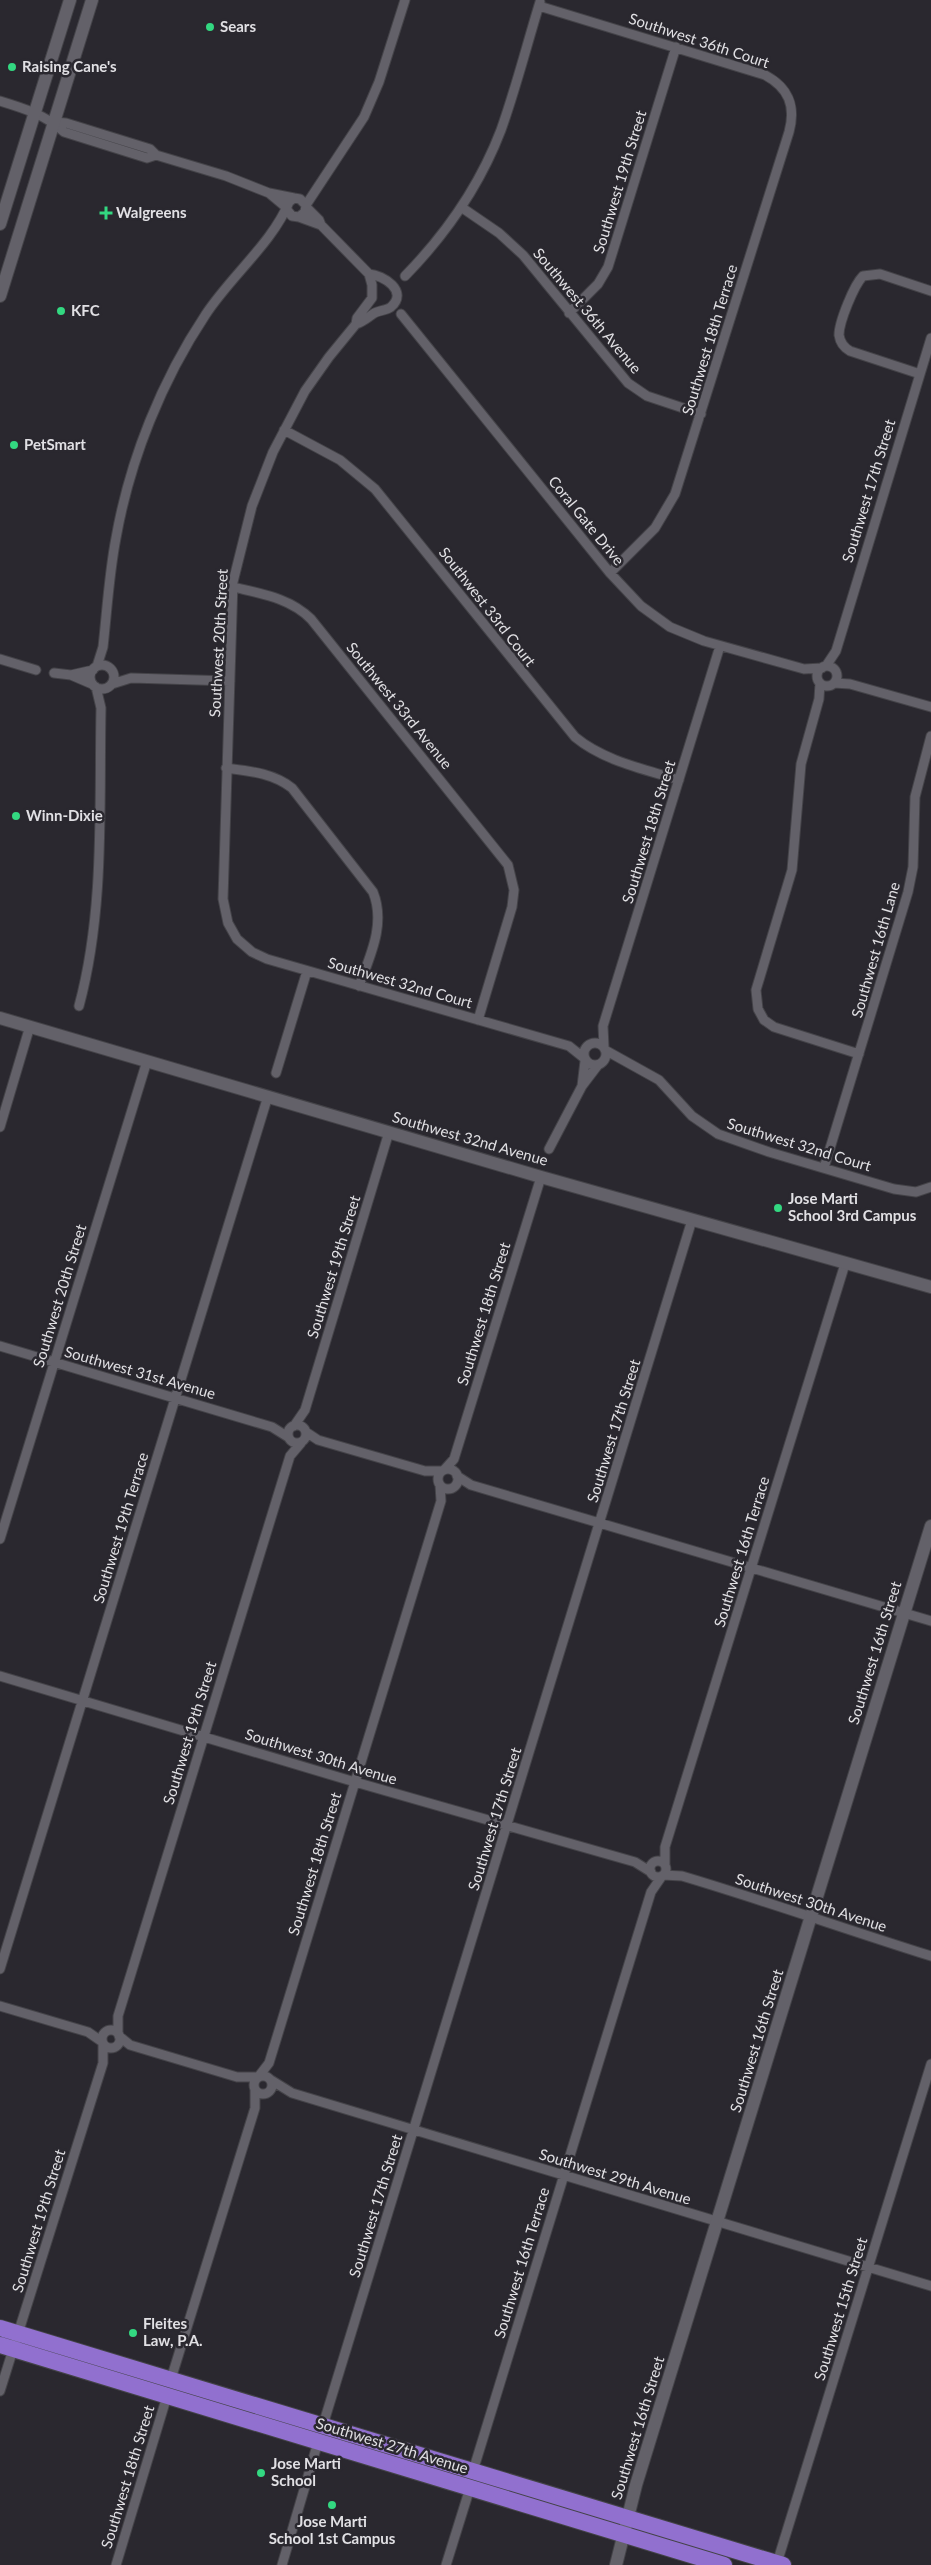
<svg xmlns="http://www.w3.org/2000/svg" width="931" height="2565" viewBox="0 0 931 2565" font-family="Lato,sans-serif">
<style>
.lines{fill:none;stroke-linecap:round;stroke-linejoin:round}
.street-casing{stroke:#444348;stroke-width:11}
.secondary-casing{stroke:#444348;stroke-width:14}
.highway-casing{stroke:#444348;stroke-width:18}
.street{stroke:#636169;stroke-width:9}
.secondary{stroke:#636169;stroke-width:12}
.highway{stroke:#9170cf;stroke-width:16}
.poi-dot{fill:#33d881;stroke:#2a282f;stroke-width:2}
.labels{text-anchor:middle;stroke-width:5;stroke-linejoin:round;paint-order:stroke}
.poi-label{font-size:15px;font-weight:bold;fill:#e1e0e4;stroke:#2a282f;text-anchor:start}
.street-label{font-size:15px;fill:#e1e0e4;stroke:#2a282f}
</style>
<rect width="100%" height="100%" fill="#2a282f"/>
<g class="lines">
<g class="street-casing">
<path id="street" d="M539,6L765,75C789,88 796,106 789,132L675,494L655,528L610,573
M0,101C23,108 46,115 64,132L147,158L156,155
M54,122L66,123L150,149L156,155L226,176L269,193L294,198
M269,193L287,208
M306,205L364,117L379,82L405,0
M306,207L319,220L321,225
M461,207L499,233L523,255L628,383L647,396L701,414
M299,217L321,225L369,274L372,285V298L357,318L356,324L329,357L305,391L273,452L252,506L233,582L223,899L228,923L237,939L252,952L267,959L569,1046L584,1058
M405,276C446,234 480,185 501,130C516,88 527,44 540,2
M569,313L598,284L608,267L676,47
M401,314L610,573L641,606L670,627L704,641L804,669L822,668
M356,324C363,322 367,318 373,314C378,310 386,311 391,307C409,291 383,275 369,274
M920,374L850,351C843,347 840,342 839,335C839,322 854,285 863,276L880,274L931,291
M284,430L340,460L375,489L575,737C604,761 644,769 679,780
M233,587C262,594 290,598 311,619L508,865L514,890L512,907L478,1020
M0,659L36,670
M90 677a12 12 0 1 1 24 0a12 12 0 1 1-24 0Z
M97,666L103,647C107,611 109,574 116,538C130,459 162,380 206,314C231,276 273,242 289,202L294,198L300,199L306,205L305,212L299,217L292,216L287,210
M826,666L836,651L931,338
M817 676a10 10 0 1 1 20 0a10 10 0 1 1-20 0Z
M54,673L71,675L92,684
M71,675L93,670
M820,683L819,699L801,764L792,870L756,990L758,1009L764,1020L774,1027L859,1054
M834,683L850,684L931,707
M112,684L131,678L230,681
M226,768C249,771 273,773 292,788L373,892C386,924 370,956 359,986
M79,1006C105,910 99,806 101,708L96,687
M584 1054a11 11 0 1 1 22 0a11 11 0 1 1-22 0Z
M604,1047L603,1026L720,646
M605,1050L659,1080L692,1116L718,1134L769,1152L894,1189L916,1192L931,1187
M276,1073L307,971
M582,1086L585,1061
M0,1127L30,1026
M549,1149L582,1086L598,1065
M824,1168L908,892L913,867L915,797L931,736
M0,1346L272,1427L288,1437
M288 1434a9 9 0 1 1 18 0a9 9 0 1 1-18 0Z
M294,1426L305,1410L389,1132
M306,1432L318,1440L425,1471H442
M445,1469L454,1459L541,1177
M438 1479a10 10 0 1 1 20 0a10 10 0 1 1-20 0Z
M457,1476L471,1485L931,1621
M0,1539L147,1061
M0,1676L355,1782L635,1862L651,1872
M650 1869a8 8 0 1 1 16 0a8 8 0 1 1-16 0Z
M665,1865V1847L845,1264
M663,1875L682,1876C766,1901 848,1930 931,1956
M0,1969L268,1096
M0,2006L88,2032L101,2041
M102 2039a9 9 0 1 1 18 0a9 9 0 1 1-18 0Z
M118,2033V2016L290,1456L301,1443
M119,2036L130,2045L237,2077H257
M254 2085a9 9 0 1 1 18 0a9 9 0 1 1-18 0Z
M259,2076L269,2063L441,1501L440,1485
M271,2080L292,2093L931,2286
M171,2379L255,2108V2090
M0,2391L103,2063V2045
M323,2425L692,1220
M473,2471L651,1892L662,1876
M777,2563L931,2064
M116,2565L167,2396
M282,2565L318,2442
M446,2565L470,2488"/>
</g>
<g class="secondary-casing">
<path id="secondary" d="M0,224L70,0
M0,296L92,0
M0,1018L541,1177L931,1287
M616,2565L636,2485L931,1526"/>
</g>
<g class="highway-casing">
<path id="highway" d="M0,2328L783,2565
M0,2345L724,2565"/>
</g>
<use href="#street" class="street"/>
<use href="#secondary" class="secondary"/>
<use href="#highway" class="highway"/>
</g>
<g class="poi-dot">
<circle cx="210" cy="27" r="5"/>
<circle cx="12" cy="67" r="5"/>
<path d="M103.5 205.5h5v5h5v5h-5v5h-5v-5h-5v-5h5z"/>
<circle cx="61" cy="311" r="5"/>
<circle cx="14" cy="445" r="5"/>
<circle cx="16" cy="816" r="5"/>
<circle cx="778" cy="1208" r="5"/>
<circle cx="133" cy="2333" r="5"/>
<circle cx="261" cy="2473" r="5"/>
<circle cx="332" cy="2505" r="5"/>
</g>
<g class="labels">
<g class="poi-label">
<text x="220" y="32">Sears</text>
<text x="22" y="72">Raising Cane's</text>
<text x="116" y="218">Walgreens</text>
<text x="71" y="316">KFC</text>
<text x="24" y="450">PetSmart</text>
<text x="26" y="821">Winn-Dixie</text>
<text x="788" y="1204">Jose Marti<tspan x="788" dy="17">School 3rd Campus</tspan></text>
<text x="143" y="2329">Fleites<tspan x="143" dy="17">Law, P.A.</tspan></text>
<text x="271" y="2469">Jose Marti<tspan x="271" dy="17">School</tspan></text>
<text x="332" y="2527" text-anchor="middle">Jose Marti<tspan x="332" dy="17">School 1st Campus</tspan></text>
</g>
<g class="street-label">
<text transform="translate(699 41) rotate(18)" y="5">Southwest 36th Court</text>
<text transform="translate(620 182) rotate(-73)" y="5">Southwest 19th Street</text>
<text transform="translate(587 311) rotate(50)" y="5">Southwest 36th Avenue</text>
<text transform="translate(710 340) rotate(-73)" y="5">Southwest 18th Terrace</text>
<text transform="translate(869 491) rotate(-73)" y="5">Southwest 17th Street</text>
<text transform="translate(586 521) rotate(51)" y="5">Coral Gate Drive</text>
<text transform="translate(487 607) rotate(52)" y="5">Southwest 33rd Court</text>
<text transform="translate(219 643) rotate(-87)" y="5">Southwest 20th Street</text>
<text transform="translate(399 706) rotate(51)" y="5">Southwest 33rd Avenue</text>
<text transform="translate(649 832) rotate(-73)" y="5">Southwest 18th Street</text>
<text transform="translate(876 950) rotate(-74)" y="5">Southwest 16th Lane</text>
<text transform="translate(400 983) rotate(16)" y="5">Southwest 32nd Court</text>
<text transform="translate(470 1139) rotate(16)" y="5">Southwest 32nd Avenue</text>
<text transform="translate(799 1145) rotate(17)" y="5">Southwest 32nd Court</text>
<text transform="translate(334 1267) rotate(-73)" y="5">Southwest 19th Street</text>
<text transform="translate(60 1296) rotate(-73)" y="5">Southwest 20th Street</text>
<text transform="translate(484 1314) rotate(-73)" y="5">Southwest 18th Street</text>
<text transform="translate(140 1373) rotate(16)" y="5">Southwest 31st Avenue</text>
<text transform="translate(614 1431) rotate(-73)" y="5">Southwest 17th Street</text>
<text transform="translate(121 1528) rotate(-73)" y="5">Southwest 19th Terrace</text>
<text transform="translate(742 1552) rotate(-73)" y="5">Southwest 16th Terrace</text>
<text transform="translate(875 1653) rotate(-73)" y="5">Southwest 16th Street</text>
<text transform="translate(190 1733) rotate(-73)" y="5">Southwest 19th Street</text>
<text transform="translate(321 1757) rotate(17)" y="5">Southwest 30th Avenue</text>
<text transform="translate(495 1819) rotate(-73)" y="5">Southwest 17th Street</text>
<text transform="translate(315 1864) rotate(-73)" y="5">Southwest 18th Street</text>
<text transform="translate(811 1903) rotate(18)" y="5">Southwest 30th Avenue</text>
<text transform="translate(757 2041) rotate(-73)" y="5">Southwest 16th Street</text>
<text transform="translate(615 2177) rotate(17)" y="5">Southwest 29th Avenue</text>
<text transform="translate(376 2206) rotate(-73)" y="5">Southwest 17th Street</text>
<text transform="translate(39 2221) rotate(-73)" y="5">Southwest 19th Street</text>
<text transform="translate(522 2263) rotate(-73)" y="5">Southwest 16th Terrace</text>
<text transform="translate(841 2309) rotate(-73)" y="5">Southwest 15th Street</text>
<text transform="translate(638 2428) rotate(-73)" y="5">Southwest 16th Street</text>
<text transform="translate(392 2446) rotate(17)" y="5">Southwest 27th Avenue</text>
<text transform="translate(128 2477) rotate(-73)" y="5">Southwest 18th Street</text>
</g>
</g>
</svg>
